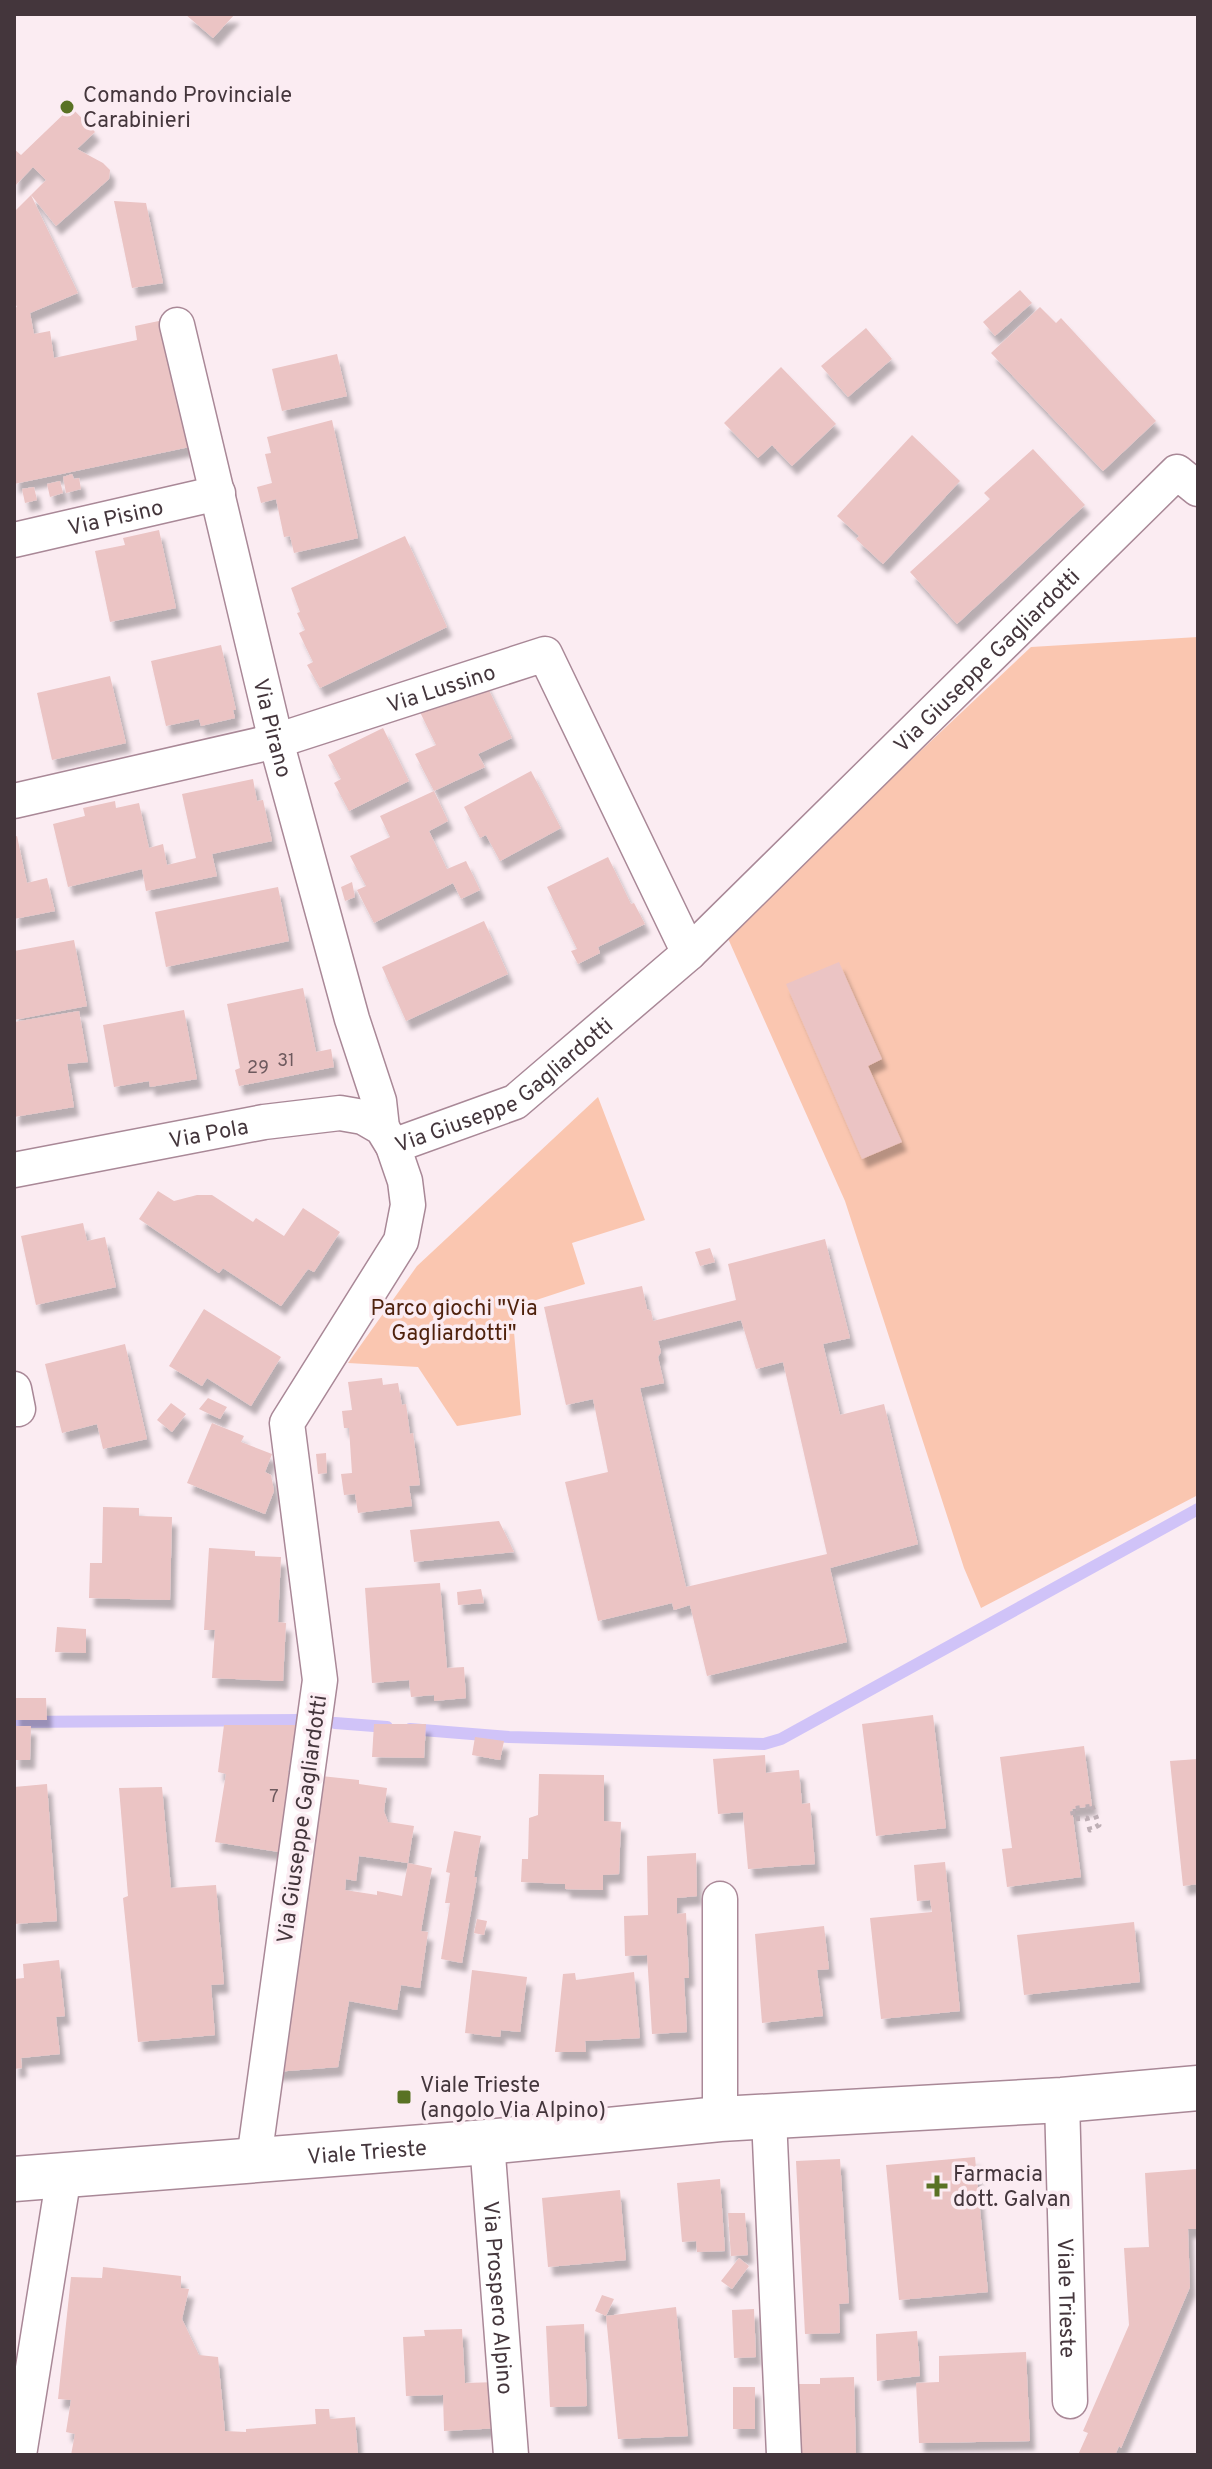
<svg xmlns="http://www.w3.org/2000/svg" width="1212" height="2469" viewBox="0 0 1212 2469" font-family="Overpass,sans-serif">
<style>
.green{fill:#fac6b0}
.lines{fill:none;stroke-linecap:round;stroke-linejoin:round}
.stream{stroke:#d0c3f8;stroke-width:12}
.building{fill:#ebc4c4;fill-rule:evenodd;filter:url(#shadow)}
.minor-casing{stroke:#a98897;stroke-width:37}
.primary-casing{stroke:#a98897;stroke-width:47}
.path{stroke:#beafb5;stroke-width:5;stroke-dasharray:4 6;stroke-linecap:butt}
.minor{stroke:#fff;stroke-width:34}
.primary{stroke:#fff;stroke-width:44}
.poi-dot{fill:#597224;stroke:#fbecf2;stroke-width:3}
.labels{text-anchor:middle;stroke-width:7;stroke-linejoin:round;paint-order:stroke}
.number-label{font-size:18px;fill:#6e5a5e}
.poi-label{font-size:22px;fill:#44363c;stroke:#fbecf2;text-anchor:start}
.street-label{font-size:22px;fill:#44363c;stroke:#fbecf2}
.park-label{font-size:22px;fill:#4f220d;stroke:#fbecf2}
</style>
<defs>
<filter id="shadow"><feDropShadow dx="5" dy="9" stdDeviation="2" flood-color="#0004"/></filter>
</defs>
<rect width="100%" height="100%" fill="#fbecf2"/>
<path class="green" d="M1198,637V1495L981,1608L964,1568L845,1201L726,934L1031,647Z
M598,1097L645,1220L572,1243L585,1284L512,1308L521,1415L457,1426L418,1367L348,1363L417,1266Z"/>
<g class="lines">
<path class="stream" d="M14,1722L303,1720
M335,1723L387,1727
M410,1729L509,1737L764,1744L781,1739L1198,1509"/>
</g>
<path class="building" d="M185,14H235L213,38Z
M71,107L95,132L77,149L103,163L110,170L109,179L56,226L31,195L46,180L33,167L14,187V149L21,155Z
M31,195L78,293L30,313L34,334L50,331L54,358L137,340L135,326L173,318L199,445L14,484V308L17,307L14,301V212Z
M114,201L146,203L163,283L132,288Z
M1020,290L1032,303L995,336L983,322Z
M1040,307L1056,323L1061,318L1156,421L1103,471L991,353Z
M866,328L892,359L848,397L821,366Z
M337,354L347,396L282,411L272,369Z
M781,367L836,424L792,466L772,445L758,458L724,423Z
M332,420L358,538L294,553L290,536L284,537L276,499L261,503L257,487L272,483L265,454L271,453L267,437Z
M912,435L960,481L883,564L856,539L859,536L837,516Z
M1033,449L1085,505L957,624L910,572L990,499L984,493Z
M72,474L74,479L79,478L81,489L66,493L63,477Z
M60,481L63,493L50,497L47,484Z
M34,487L37,500L25,503L22,489Z
M159,530L176,608L110,622L95,551L125,545L123,538Z
M405,536L447,627L320,688L307,665L313,662L299,633L305,630L297,613L300,612L291,588Z
M221,645L236,710H233L235,718L201,726L199,719L166,726L151,661Z
M110,676L126,743L52,760L37,693Z
M484,680L512,738L478,754L485,767L434,791L415,754L436,745L419,710Z
M383,728L409,781L349,811L334,783L341,779L328,755Z
M531,771L561,828L500,861L486,835L480,838L464,807Z
M253,779L257,801L263,800L272,841L212,854L217,876L146,891L142,869L68,887L53,824L85,816L83,808L115,801L116,808L139,803L149,848L163,844L167,865L196,858L182,794Z
M434,791L448,821L429,831L447,869L466,861L480,890L461,899L453,883L374,923L357,890L366,886L350,856L390,837L380,816Z
M17,836L27,883L47,878L55,911L14,919V837Z
M608,857L631,904L634,903L645,924L598,947L600,953L578,964L571,951L577,949L547,887Z
M352,882L355,897L345,901L341,887Z
M278,887L289,941L166,967L155,912Z
M484,921L508,974L406,1021L382,967Z
M74,940L87,1006L14,1020V951Z
M839,962L882,1059L868,1066L902,1142L862,1159L786,984Z
M303,988L316,1052L331,1049L334,1067L239,1086L235,1070L240,1068L227,1004Z
M184,1010L197,1079L150,1087L149,1081L114,1087L103,1025Z
M79,1011L88,1062L67,1064L74,1107L14,1117V1022Z
M158,1191L174,1201L197,1195H212L253,1222L256,1218L284,1236L303,1208L340,1232L314,1272L308,1269L281,1306L223,1268L219,1273L139,1219Z
M83,1223L87,1241L105,1237L116,1287L36,1305L21,1236Z
M825,1239L850,1338L823,1344L840,1415L884,1404L918,1544L830,1568L847,1642L707,1676L690,1605L674,1610L672,1603L598,1621L565,1482L608,1472L593,1399L566,1405L544,1307L642,1286L647,1309L651,1311L653,1321L736,1300L728,1264ZM741,1320L756,1369L783,1362L827,1554L686,1587L640,1388L664,1383L658,1357L661,1352L658,1341Z
M710,1248L715,1262L700,1266L695,1252Z
M204,1309L281,1357L251,1406L207,1378L202,1386L169,1366Z
M125,1344L147,1439L103,1449L97,1424L62,1433L45,1364Z
M382,1378L383,1385L398,1383L402,1405L406,1404L410,1434L413,1433L420,1485L409,1486L412,1506L358,1513L355,1494L344,1495L341,1474L352,1473L349,1428H344L342,1411L352,1410L348,1382Z
M208,1398L227,1407L220,1419L199,1409Z
M171,1403L186,1414L172,1432L157,1420Z
M212,1423L244,1436L241,1442L272,1454L265,1472L271,1475L274,1491L265,1514L187,1483Z
M326,1453L327,1473L318,1474L316,1454Z
M103,1507L139,1508V1516L172,1517L170,1600L89,1598L90,1563H102Z
M499,1521L514,1552L414,1562L410,1530Z
M209,1548L255,1551V1556L281,1557L278,1622L286,1623L283,1681L212,1678L215,1630H204Z
M440,1583L447,1668L464,1667L466,1698L434,1701V1695L411,1697L409,1680L372,1683L365,1588Z
M481,1589L484,1603L458,1605L457,1592Z
M57,1627L86,1629V1653L55,1652Z
M14,1698H46L47,1720H14Z
M933,1715L946,1828L876,1836L862,1724Z
M374,1724H426L424,1758L372,1757Z
M224,1725H298L288,1772L291,1773L279,1852L215,1842L226,1774L218,1772Z
M14,1726H31L30,1760H14Z
M475,1737L504,1741L500,1760L472,1755Z
M1084,1746L1092,1806L1072,1809L1081,1877L1007,1887L1002,1849L1012,1848L1000,1757Z
M765,1755L766,1773L799,1770L802,1804L810,1803L815,1864L748,1869L743,1812L718,1814L713,1759Z
M1198,1759V1884L1183,1886L1170,1761Z
M539,1774L604,1775V1821L621,1822L619,1874L603,1875V1890L565,1889V1884L521,1882L522,1859H528L529,1818L538,1815Z
M321,1776L359,1780V1784L387,1788L384,1811L388,1822L414,1826L408,1863L359,1856L356,1881L346,1879L345,1890L377,1895V1891L402,1896L408,1863L432,1868L421,1931L428,1932L420,1988L401,1985L397,2010L349,2001L338,2067L275,2072Z
M47,1784L57,1921L14,1924V1787Z
M162,1787L171,1888L216,1885L224,1984L211,1985L215,2035L138,2042L123,1898L128,1896L119,1788Z
M454,1831L481,1836L474,1877H477L462,1963L441,1959L450,1903H445L450,1873L446,1872Z
M696,1853L697,1896L677,1898V1914L686,1913L689,1978H684L687,2032L652,2034L647,1955L625,1956L624,1916L648,1915L647,1856Z
M945,1862L960,2011L881,2019L870,1918L932,1912L930,1900L917,1901L914,1865Z
M477,1919L487,1921L484,1935L474,1933Z
M1134,1922L1140,1982L1024,1995L1017,1935Z
M824,1926L829,1969L817,1970L823,2016L762,2023L755,1934Z
M59,1960L65,2016L56,2017L60,2054L21,2058L22,2068L14,2069V1979L24,1978L23,1964Z
M472,1970L527,1977L520,2032L501,2030L500,2037L465,2033Z
M634,1972L640,2038L585,2041L586,2052H555L563,1974L575,1973L576,1980Z
M975,2157L988,2292L899,2300L886,2165Z
M840,2159L849,2303L839,2304L840,2333L805,2334L796,2161Z
M1198,2169V2229H1188L1190,2287L1121,2448L1119,2446L1115,2455H1078L1088,2433L1083,2431L1129,2325L1124,2248L1149,2247L1145,2173Z
M720,2179L725,2251L697,2252L696,2241L682,2242L677,2183Z
M620,2190L626,2260L548,2267L542,2198Z
M728,2213H745L748,2255L731,2256Z
M739,2258L749,2266L732,2289L721,2281Z
M103,2267L181,2276V2288L189,2289L182,2319L199,2355L218,2357L225,2431L246,2432V2429L316,2424L315,2409H329L330,2419L355,2417L358,2455H71L75,2434L66,2432L71,2400L58,2399L71,2277L102,2278Z
M602,2295L614,2299L606,2316L676,2307L688,2436L618,2439L606,2316L595,2311Z
M754,2309L756,2357L734,2358L732,2310Z
M584,2324L587,2406L550,2407L546,2326Z
M462,2329L465,2383L498,2382L501,2428L444,2431L443,2395L406,2396L403,2337L425,2336L424,2330Z
M917,2331L920,2376L877,2381L876,2334Z
M1026,2352L1030,2441L919,2443L916,2383L939,2382V2356Z
M854,2377L856,2455H794L792,2384H820V2378Z
M733,2387H755V2429H733Z"/>
<g class="lines">
<g class="minor-casing">
<g id="minor">
<path id="s1" d="M177,325L276,741L352,1019L379,1101L382,1128"/>
<path id="s2" d="M14,540L218,493"/>
<path id="s3" d="M14,801L276,741L545,654L689,953"/>
<path id="s4" d="M393,1146L515,1102L689,953L1177,472L1198,489"/>
<path id="s5" d="M14,1170L264,1122L340,1113L363,1117L382,1128L393,1146L405,1181L408,1205L401,1241L287,1423L320,1680L254,2159"/>
<path d="M14,1389L18,1409"/>
<path id="s6" d="M1062,2100L1070,2401"/>
<path d="M769,2118L784,2455"/>
<path d="M720,2119V1899"/>
<path id="s7" d="M487,2142L511,2455"/>
<path d="M19,2455L64,2175"/>
</g>
</g>
<g class="primary-casing">
<g id="primary">
<path id="s8" d="M14,2179L487,2142L720,2119L1062,2100L1198,2088"/>
</g>
</g>
<path class="path" d="M1092,1806L1099,1825L1090,1830L1087,1818L1074,1819L1072,1809Z"/>
<use href="#minor" class="minor"/>
<use href="#primary" class="primary"/>
</g>
<g class="poi-dot">
<circle cx="67" cy="107" r="8"/>
<rect x="396" y="2089" width="16" height="16" rx="4"/>
<path d="M933 2174h8v8h8v8h-8v8h-8v-8h-8v-8h8z"/>
</g>
<g class="labels">
<g class="number-label">
<text x="286" y="1066">31</text>
<text x="258" y="1073">29</text>
<text x="274" y="1802">7</text>
</g>
<g class="poi-label">
<text x="83" y="102">Comando Provinciale<tspan x="83" dy="25">Carabinieri</tspan></text>
<text x="420" y="2092">Viale Trieste<tspan x="420" dy="25">(angolo Via Alpino)</tspan></text>
<text x="953" y="2181">Farmacia<tspan x="953" dy="25">dott. Galvan</tspan></text>
</g>
<g class="street-label">
<text dy="8" stroke="none"><textPath href="#s2" startOffset="104">Via Pisino</textPath></text>
<text dy="8" stroke="none"><textPath href="#s4" startOffset="776">Via Giuseppe Gagliardotti</textPath></text>
<text dy="8" stroke="none"><textPath href="#s3" startOffset="442">Via Lussino</textPath></text>
<text dy="8" stroke="none"><textPath href="#s1" startOffset="414">Via Pirano</textPath></text>
<text dy="8" stroke="none"><textPath href="#s4" startOffset="128">Via Giuseppe Gagliardotti</textPath></text>
<text dy="8" stroke="none"><textPath href="#s5" startOffset="198">Via Pola</textPath></text>
<text transform="translate(301 1819) rotate(-82)" y="8">Via Giuseppe Gagliardotti</text>
<text dy="8" stroke="none"><textPath href="#s8" startOffset="354">Viale Trieste</textPath></text>
<text dy="8" stroke="none"><textPath href="#s7" startOffset="156">Via Prospero Alpino</textPath></text>
<text dy="8" stroke="none"><textPath href="#s6" startOffset="198">Viale Trieste</textPath></text>
</g>
<g class="park-label">
<text x="454" y="1315">Parco giochi "Via<tspan x="454" dy="25">Gagliardotti"</tspan></text>
</g>
</g>
<rect width="1212" height="2469" fill="none" stroke="#44363c" stroke-width="32"/>
</svg>
